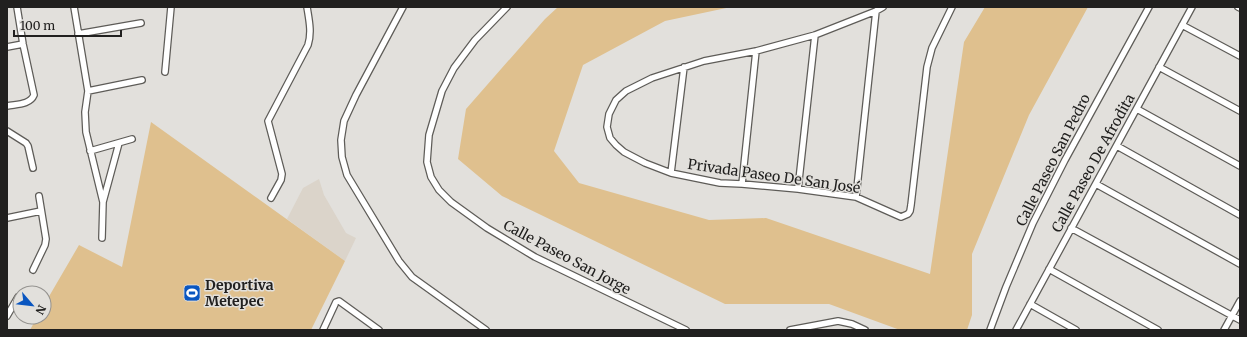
<svg xmlns="http://www.w3.org/2000/svg" width="1247" height="337" viewBox="0 0 1247 337" font-family="Merriweather,serif">
<style>
.built{fill:#dbd4ca}
.green{fill:#dfc08e}
.lines{fill:none;stroke-linecap:round;stroke-linejoin:round}
.street-casing{stroke:#5e5c58;stroke-width:8}
.street{stroke:#fff;stroke-width:5.5}
.labels{text-anchor:middle;stroke-width:3;stroke-linejoin:round;paint-order:stroke}
.street-label{font-size:14px;fill:#21201f;stroke:#e2e0dc}
.poi-label{font-size:14px;font-weight:bold;fill:#21201f;stroke:#e2e0dc;text-anchor:start}
</style>
<rect width="100%" height="100%" fill="#e2e0dc"/>
<path class="built" d="M319,179L324,195L346,233L356,238L345,261L287,219L303,188Z"/>
<path class="green" d="M558,7H731L665,21L583,65L554,151L579,183L709,220L766,218L930,274L964,42L985,7H1088L1029,115L972,254V315L967,330H900L829,304H725L502,196L458,159L466,109L545,19Z
M151,122L345,261L311,330H30L37,317H44V305L79,245L122,267Z"/>
<g class="lines">
<g class="street-casing">
<path id="street" d="M74,7L88,91L85,112L86,132L103,202
M403,7L356,95L344,121L341,140L342,157L347,175L399,261L412,277L486,330
M507,7L475,40L454,68L442,91L429,135L427,162L431,177L439,190L451,202L487,228L535,257L686,330
M883,7L876,11L815,35L756,51L704,61L652,78L626,91L616,100L609,114L607,127L610,138L616,145L624,152L645,163L671,173L720,183L742,184L798,189L856,197L901,217L908,214L910,211L911,205L927,67L932,48L952,7
M1238,7L1240,8
M1182,25L1240,56
M78,34L141,23
M7,47L23,44
M1159,67L1240,111
M165,72L171,7
M88,91L142,80
M7,106C16,104 30,105 34,95L23,44L17,7
M1137,109L1240,166
M7,131L26,143L28,146L33,168
M1117,146L1240,215
M90,151L132,139
M671,173L684,67
M742,184L756,51
M1096,184L1240,264
M798,189L815,35
M856,197L876,11
M271,198L281,180L282,174L268,121L308,45C312,32 309,20 307,7
M7,218L41,211
M1071,228L1240,320
M102,238L103,202L119,143
M1049,269L1158,330
M33,270L45,245L46,239L39,196
M1030,304L1076,330
M7,316L18,297
M323,330L336,302L339,301L379,330
M790,330L838,321L852,324L865,330
M990,330L1006,287L1033,223L1065,160L1149,7
M1016,330L1192,7
M1224,330L1240,301"/>
</g>
<use href="#street" class="street"/>
</g>
<defs>
<g id="stadium-square" transform="scale(0.9)"><rect x="-9" y="-9" width="18" height="18" rx="4" fill="#0a56c0" stroke="#e2e0dc"/><path d="M0-5a6.5 5 0 1 0 0 10a6.5 5 0 1 0 0-10ZM-3.5-1.8h7v3.6h-7Z" fill="#fff"/></g>
</defs>
<g fill-rule="evenodd">
<use href="#stadium-square" x="192" y="293"/>
</g>
<g class="labels">
<g class="street-label">
<text transform="translate(1053 160) rotate(-63)" y="5">Calle Paseo San Pedro</text>
<text transform="translate(1093 163) rotate(-61)" y="5">Calle Paseo De Afrodita</text>
<text transform="translate(774 176) rotate(8)" y="5">Privada Paseo De San José</text>
<text transform="translate(567 257) rotate(28)" y="5">Calle Paseo San Jorge</text>
</g>
<g class="poi-label">
<text x="205" y="290">Deportiva<tspan x="205" dy="16">Metepec</tspan></text>
</g>
</g>
<rect width="1247" height="337" fill="none" stroke="#21201f" stroke-width="16"/>
<g transform="translate(32 305) rotate(118)"><circle r="19" fill="#e2e0dc" stroke="#959390"/>
<path d="M0-3L7 15L0 10L-7 15Z" fill="#0a56c0"/>
<text y="-6" font-size="11" font-weight="bold" text-anchor="middle" fill="#21201f">N</text>
</g>
<path d="M14 30v6h107v-6" fill="none" stroke="#21201f" stroke-width="2"/>
<text x="20" y="30" font-size="12" fill="#21201f" stroke="#e2e0dc" stroke-width="3" paint-order="stroke">100 m</text>
</svg>
